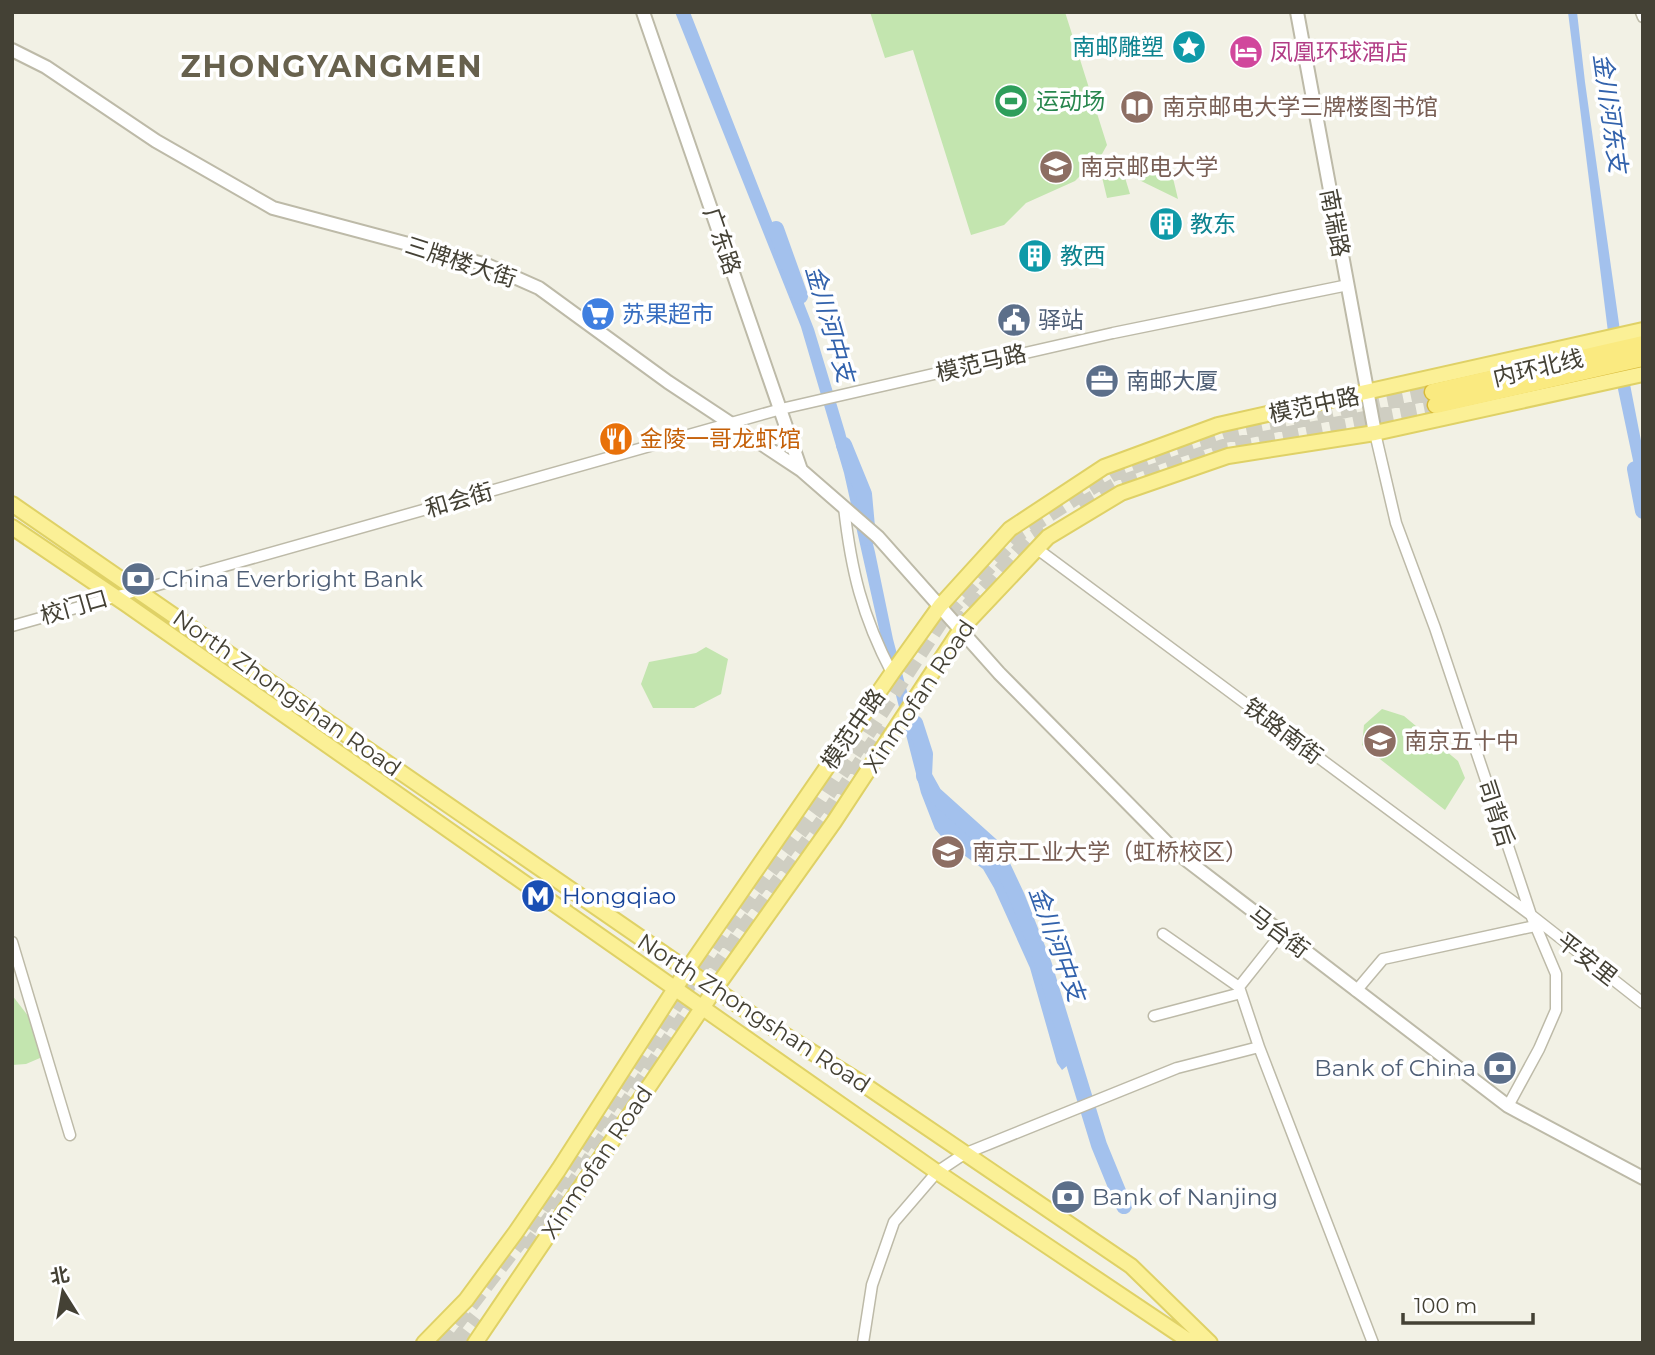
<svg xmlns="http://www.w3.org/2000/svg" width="1655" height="1355" viewBox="0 0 1655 1355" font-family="Montserrat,'Noto Sans SC',sans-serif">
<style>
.green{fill:#c3e5af}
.water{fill:#a3c1ed}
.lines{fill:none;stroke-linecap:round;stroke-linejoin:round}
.river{stroke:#a3c1ed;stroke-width:16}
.trunk-tunnel{stroke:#cfcec2;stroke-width:16;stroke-dasharray:16 8;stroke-linecap:butt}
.minor-casing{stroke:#bdbaa8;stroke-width:13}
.tertiary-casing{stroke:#bdbaa8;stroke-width:16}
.primary-casing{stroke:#dfd166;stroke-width:18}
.trunk-casing{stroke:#d8ba3a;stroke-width:19}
.minor{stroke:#fff;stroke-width:10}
.tertiary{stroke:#fff;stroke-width:12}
.primary{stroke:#fbf096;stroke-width:14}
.trunk{stroke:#faea80;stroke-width:16}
.labels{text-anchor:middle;stroke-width:7;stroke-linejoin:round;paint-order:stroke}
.culture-label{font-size:23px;fill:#0d838f;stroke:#fff;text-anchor:start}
.hotel-label{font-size:23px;fill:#b23c85;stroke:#fff;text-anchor:start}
.leisure-label{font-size:23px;fill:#27864d;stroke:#fff;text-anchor:start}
.education-label{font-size:23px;fill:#785e54;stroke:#fff;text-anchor:start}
.street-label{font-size:23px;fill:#444135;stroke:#fff}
.shop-label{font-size:23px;fill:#366cbe;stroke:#fff;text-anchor:start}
.service-label{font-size:23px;fill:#4e5e75;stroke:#fff;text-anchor:start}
.food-label{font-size:23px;fill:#c56008;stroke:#fff;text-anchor:start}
.transit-label{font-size:23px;fill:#164399;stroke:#fff;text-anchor:start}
.water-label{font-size:24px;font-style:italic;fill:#3262ac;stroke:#fff}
.district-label{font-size:30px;font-weight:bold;letter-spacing:2px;fill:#67614d;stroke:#fff}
</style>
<rect width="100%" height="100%" fill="#f2f1e5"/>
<path class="green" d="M870,12H1065L1107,145L1102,154L1075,181L1026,203L1004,225L971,235L913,50L885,58Z
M1168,157L1178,199L1137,179L1133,167Z
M1119,158L1130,194L1107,198L1101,173Z
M706,647L728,659L721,694L694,708H653L641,684L649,662L696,653Z
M1382,709L1404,716L1458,761L1465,778L1445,810L1362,745L1364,725Z
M12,995L42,1034L40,1058L26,1064L12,1065Z"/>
<path class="water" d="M675,12H690L814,329L845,432L875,552L893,639L931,781L947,807L977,837L995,864L1035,954L1061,1031L1068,1065L1062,1070L1057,1063L1030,968L994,888L983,869L946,842L935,829L921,793L879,629L844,473L801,327Z
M1568,12H1577L1585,82L1621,338L1643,451V508L1611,356Z"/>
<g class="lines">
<path class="river" d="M776,229L800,296
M844,445L864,494L868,538
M1635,469L1643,511
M915,723L925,754L924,776L934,794L994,848L1017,897L1044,965L1099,1145L1124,1206"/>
<path class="trunk-tunnel" d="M1080,506L1116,485L1223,447L1436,405
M952,624L1029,540L1044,530
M527,1249L556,1211L743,929L824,820L884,727
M441,1343L526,1233L722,934L821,804L942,619L1018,534L1112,474L1171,452L1225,435L1433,392
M456,1343L476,1317"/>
<g class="minor-casing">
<path id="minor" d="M1641,12L1643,17
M1375,433L1396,523L1435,628L1531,915L1556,974V1010L1539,1049L1508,1106
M844,507C851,570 862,616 892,673
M1036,548L1531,915L1643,1003
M12,626L781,409L1113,333L1348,285
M1163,934L1239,987
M12,942L70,1135
M1356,991L1383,959L1535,926
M1154,1016L1241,993
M1259,1047L1239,987L1281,934
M863,1343L872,1285L894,1222L937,1172L964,1154L1177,1068L1259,1047L1373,1343"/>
</g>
<g class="tertiary-casing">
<path id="tertiary" d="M643,12L801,470
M1297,12L1375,433
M12,50L46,67L156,141L273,208L487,265L539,288L668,382L801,470L878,537L999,673L1176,852L1508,1106L1643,1178"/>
</g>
<g class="primary-casing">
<path id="primary" d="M12,504L751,1014L863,1084L1131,1266L1210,1343
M12,527L126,604L937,1172L1192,1343
M424,1343L466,1300L516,1232L559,1169L687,970L892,673L940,606L1010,529L1104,467L1218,425L1643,330
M475,1343L715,989L834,822L961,629L1048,537L1121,493L1228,456L1375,433L1643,374"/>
</g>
<g class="trunk-casing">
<path id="trunk" d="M1433,392L1643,344
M1436,405L1643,358"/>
</g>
<use href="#minor" class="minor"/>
<use href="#tertiary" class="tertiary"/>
<use href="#primary" class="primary"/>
<use href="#trunk" class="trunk"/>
</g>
<defs>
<g id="sight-disc" transform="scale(1.75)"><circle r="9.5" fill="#0f9aa8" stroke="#fff"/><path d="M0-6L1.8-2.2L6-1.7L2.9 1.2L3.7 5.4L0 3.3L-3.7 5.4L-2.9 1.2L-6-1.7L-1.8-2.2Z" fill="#fff"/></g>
<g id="hotel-disc" transform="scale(1.75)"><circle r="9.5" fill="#d1479c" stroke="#fff"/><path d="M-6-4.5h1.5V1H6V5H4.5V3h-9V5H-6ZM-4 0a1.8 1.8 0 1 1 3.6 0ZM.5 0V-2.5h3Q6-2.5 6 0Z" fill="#fff"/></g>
<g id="stadium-disc" transform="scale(1.75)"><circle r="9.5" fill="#2e9e5b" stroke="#fff"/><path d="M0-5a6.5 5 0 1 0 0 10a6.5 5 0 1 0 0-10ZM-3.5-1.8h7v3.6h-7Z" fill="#fff"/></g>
<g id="library-disc" transform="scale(1.75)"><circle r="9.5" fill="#8d6e63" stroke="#fff"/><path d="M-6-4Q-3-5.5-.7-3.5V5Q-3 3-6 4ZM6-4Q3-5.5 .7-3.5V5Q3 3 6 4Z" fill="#fff"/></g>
<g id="university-disc" transform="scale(1.75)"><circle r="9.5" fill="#8d6e63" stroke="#fff"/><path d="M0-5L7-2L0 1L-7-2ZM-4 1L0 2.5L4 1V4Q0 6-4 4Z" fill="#fff"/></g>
<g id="building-disc" transform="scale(1.75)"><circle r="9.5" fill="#0f9aa8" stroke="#fff"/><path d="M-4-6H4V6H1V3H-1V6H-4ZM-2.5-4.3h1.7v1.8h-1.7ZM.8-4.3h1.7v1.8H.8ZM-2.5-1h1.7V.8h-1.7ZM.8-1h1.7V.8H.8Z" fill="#fff"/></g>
<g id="supermarket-disc" transform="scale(1.75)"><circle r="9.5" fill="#3f7fe0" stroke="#fff"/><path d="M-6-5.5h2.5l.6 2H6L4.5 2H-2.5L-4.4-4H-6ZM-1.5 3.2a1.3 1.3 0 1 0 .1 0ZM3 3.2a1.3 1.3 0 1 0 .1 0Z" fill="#fff"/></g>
<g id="civic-disc" transform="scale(1.75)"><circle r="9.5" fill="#5c6f8a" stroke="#fff"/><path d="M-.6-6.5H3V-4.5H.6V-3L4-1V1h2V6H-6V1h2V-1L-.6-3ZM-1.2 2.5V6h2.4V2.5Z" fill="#fff"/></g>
<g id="office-disc" transform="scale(1.75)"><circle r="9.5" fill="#5c6f8a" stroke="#fff"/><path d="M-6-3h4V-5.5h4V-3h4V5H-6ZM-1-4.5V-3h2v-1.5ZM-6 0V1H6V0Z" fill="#fff"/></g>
<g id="restaurant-disc" transform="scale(1.75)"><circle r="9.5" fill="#e8710a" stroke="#fff"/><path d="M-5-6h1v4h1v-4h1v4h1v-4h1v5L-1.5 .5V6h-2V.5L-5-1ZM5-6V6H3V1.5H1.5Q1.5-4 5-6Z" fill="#fff"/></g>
<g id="bank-disc" transform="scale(1.75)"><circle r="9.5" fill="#5c6f8a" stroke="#fff"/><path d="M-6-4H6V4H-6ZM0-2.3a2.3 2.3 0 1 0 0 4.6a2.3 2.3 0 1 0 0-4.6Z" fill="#fff"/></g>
<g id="school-disc" transform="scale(1.75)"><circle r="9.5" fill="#8d6e63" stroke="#fff"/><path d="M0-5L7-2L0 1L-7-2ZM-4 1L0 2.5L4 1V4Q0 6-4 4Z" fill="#fff"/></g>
<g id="metro-disc" transform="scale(1.75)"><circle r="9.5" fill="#1a4fb4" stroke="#fff"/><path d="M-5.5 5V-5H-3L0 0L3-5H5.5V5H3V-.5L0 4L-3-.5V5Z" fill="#fff"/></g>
</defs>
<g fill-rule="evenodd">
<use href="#sight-disc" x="1189" y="47"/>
<use href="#hotel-disc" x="1246" y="52"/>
<use href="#stadium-disc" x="1011" y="101"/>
<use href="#library-disc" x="1137" y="107"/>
<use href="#university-disc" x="1056" y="167"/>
<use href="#building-disc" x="1166" y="224"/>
<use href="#building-disc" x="1035" y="256"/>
<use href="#supermarket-disc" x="598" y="314"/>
<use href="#civic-disc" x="1014" y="320"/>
<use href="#office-disc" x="1102" y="381"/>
<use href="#restaurant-disc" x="616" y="439"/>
<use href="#bank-disc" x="138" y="579"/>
<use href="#school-disc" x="1380" y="741"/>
<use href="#university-disc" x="948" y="852"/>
<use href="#metro-disc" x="538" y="896"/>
<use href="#bank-disc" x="1500" y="1068"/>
<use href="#bank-disc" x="1068" y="1197"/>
</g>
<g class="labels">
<g class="culture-label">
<text x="1164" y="55" text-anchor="end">南邮雕塑</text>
<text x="1190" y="232">教东</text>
<text x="1060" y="264">教西</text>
</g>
<g class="hotel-label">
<text x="1270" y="60">凤凰环球酒店</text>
</g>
<g class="leisure-label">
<text x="1036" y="109">运动场</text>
</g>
<g class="education-label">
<text x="1162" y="115">南京邮电大学三牌楼图书馆</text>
<text x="1080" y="175">南京邮电大学</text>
<text x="1404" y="749">南京五十中</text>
<text x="972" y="860">南京工业大学（虹桥校区）</text>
</g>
<g class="street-label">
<text transform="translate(1335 223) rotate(79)" y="8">南瑞路</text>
<text transform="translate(722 241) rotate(71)" y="8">广东路</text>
<text transform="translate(461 262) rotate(18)" y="8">三牌楼大街</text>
<text transform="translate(981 363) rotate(-13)" y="8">模范马路</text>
<text transform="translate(1538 368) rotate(-13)" y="8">内环北线</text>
<text transform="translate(1314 405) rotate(-12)" y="8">模范中路</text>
<text transform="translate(459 500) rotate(-16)" y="8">和会街</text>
<text transform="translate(74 607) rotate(-16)" y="8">校门口</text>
<text transform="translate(287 693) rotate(35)" y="8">North Zhongshan Road</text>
<text transform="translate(919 696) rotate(-56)" y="8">Xinmofan Road</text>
<text transform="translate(853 729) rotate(-55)" y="8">模范中路</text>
<text transform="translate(1283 731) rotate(37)" y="8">铁路南街</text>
<text transform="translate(1496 813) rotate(72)" y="8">司背后</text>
<text transform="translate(1279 932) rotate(37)" y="8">马台街</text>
<text transform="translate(1587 959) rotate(38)" y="8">平安里</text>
<text transform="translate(754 1013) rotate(33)" y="8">North Zhongshan Road</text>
<text transform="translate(597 1162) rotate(-56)" y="8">Xinmofan Road</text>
</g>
<g class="shop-label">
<text x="622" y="322">苏果超市</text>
</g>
<g class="service-label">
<text x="1038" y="328">驿站</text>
<text x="1126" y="389">南邮大厦</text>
<text x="162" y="587">China Everbright Bank</text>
<text x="1476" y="1076" text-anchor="end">Bank of China</text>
<text x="1092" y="1205">Bank of Nanjing</text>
</g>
<g class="food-label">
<text x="640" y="447">金陵一哥龙虾馆</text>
</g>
<g class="transit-label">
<text x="562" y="904">Hongqiao</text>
</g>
<g class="water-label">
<text transform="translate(1610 113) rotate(82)" y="8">金川河东支</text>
<text transform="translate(830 324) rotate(74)" y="8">金川河中支</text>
<text transform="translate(1057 944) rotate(70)" y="8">金川河中支</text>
</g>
<g class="district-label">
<text x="332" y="77">ZHONGYANGMEN</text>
</g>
</g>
<rect width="1655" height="1355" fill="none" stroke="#444135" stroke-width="28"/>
<g transform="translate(63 1292) rotate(349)" stroke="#ffffff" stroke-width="5" paint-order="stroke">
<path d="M0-5L12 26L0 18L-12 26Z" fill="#444135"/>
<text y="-10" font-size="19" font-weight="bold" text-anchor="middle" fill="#444135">北</text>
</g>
<path d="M1403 1313v10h130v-10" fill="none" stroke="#444135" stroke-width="3.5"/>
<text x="1414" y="1313" font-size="21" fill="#444135" stroke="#ffffff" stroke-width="5" paint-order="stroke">100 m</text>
</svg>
